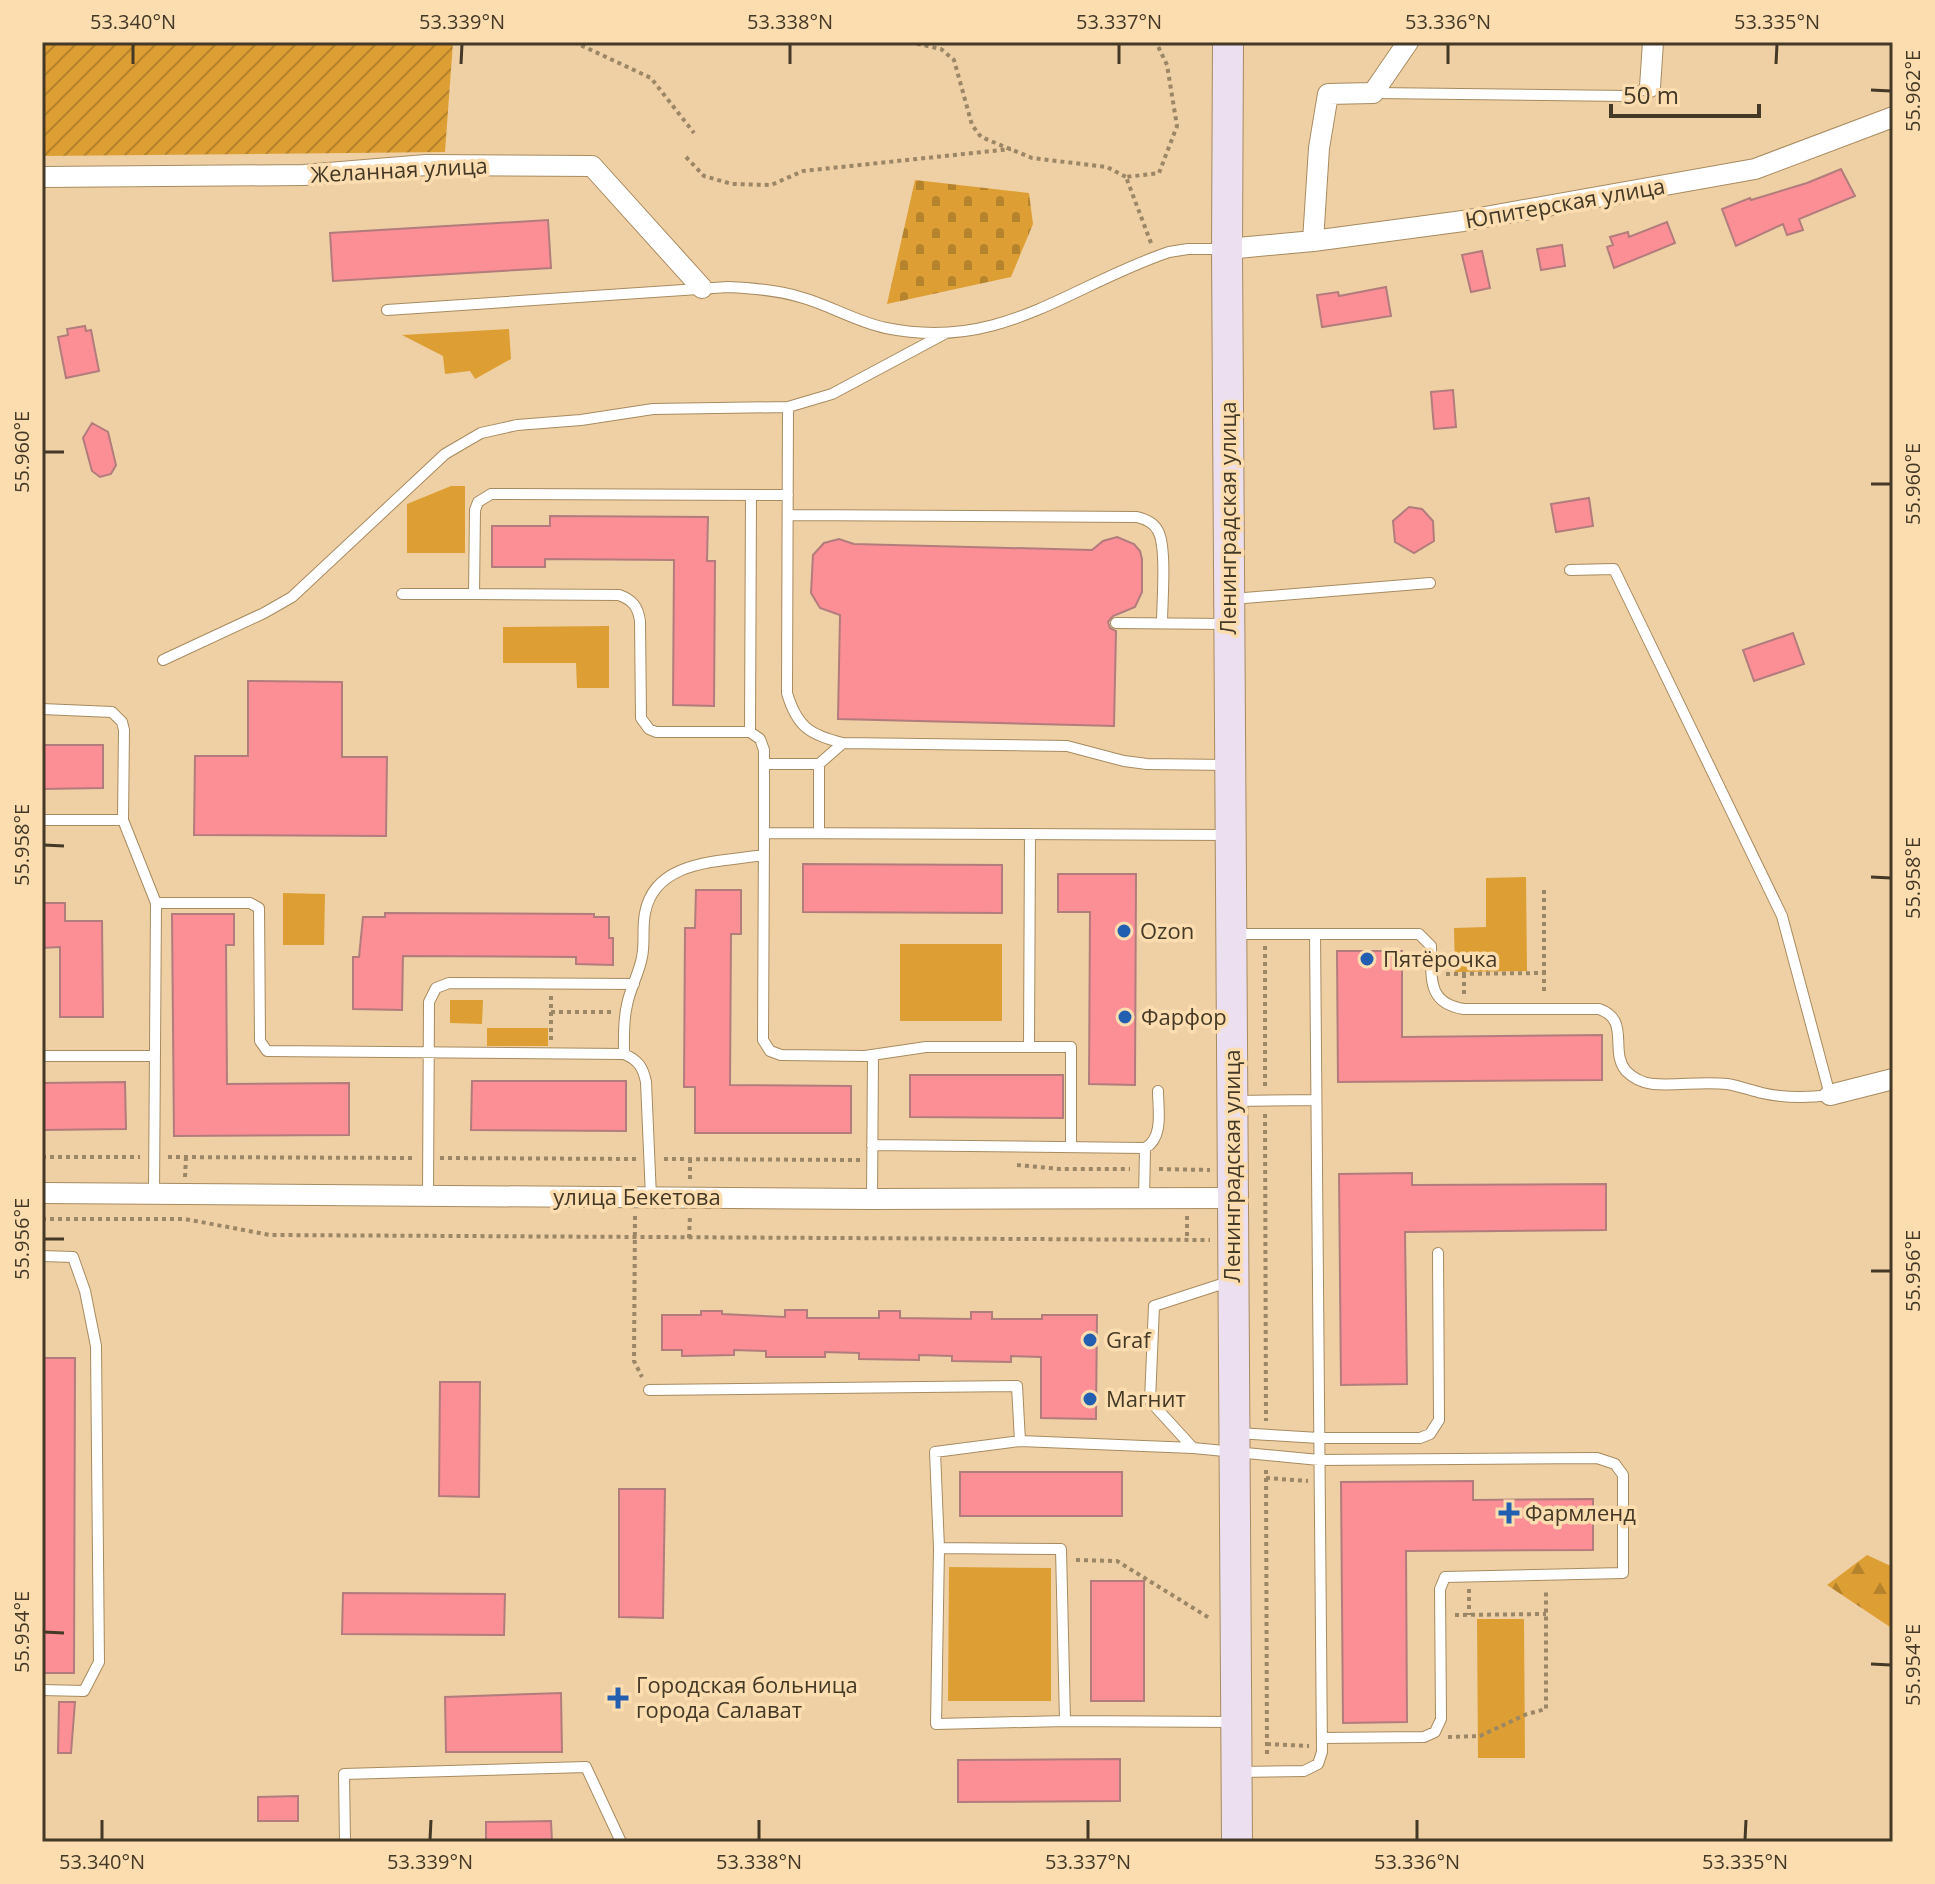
<svg xmlns="http://www.w3.org/2000/svg" width="1935" height="1884" viewBox="0 0 1935 1884" font-family="'Open Sans',sans-serif">
<style>
.forest{fill:url(#forest-firs)}
.cemetery{fill:url(#cemetery-stones)}
.park{fill:#dd9f34}
.garden{fill:url(#garden-furrows)}
.building{fill:#fb8f95;stroke:#b27c7d;stroke-width:2}
.lines{fill:none;stroke-linecap:round;stroke-linejoin:round}
.lane-casing{stroke:#a78b60;stroke-width:12}
.street-casing{stroke:#a78b60;stroke-width:22}
.secondary-casing{stroke:#a78b60;stroke-width:32}
.path{stroke:#9b8666;stroke-width:4;stroke-dasharray:4 4;stroke-linecap:butt}
.lane{stroke:#fff;stroke-width:10}
.street{stroke:#fff;stroke-width:20}
.secondary{stroke:#ebdff0;stroke-width:30}
.ticks{fill:none;stroke:#443826;stroke-width:3}
.poi-dot{fill:#225fb1;stroke:#fcddb0;stroke-width:3}
.labels{text-anchor:middle;stroke-width:7;stroke-linejoin:round;paint-order:stroke}
.street-label{font-size:22px;fill:#443826;stroke:#fcddb0}
.poi-label{font-size:22px;fill:#443826;stroke:#fcddb0;text-anchor:start}
.neatline{fill:none;stroke:#443826;stroke-width:3}
.ticks-label{font-size:20px;text-anchor:middle;fill:#443826}
</style>
<defs>
<pattern id="forest-firs" width="22" height="20" patternUnits="userSpaceOnUse" patternTransform="scale(2)"><rect width="22" height="20" fill="#dd9f34"/><path d="M5 1l3.5 6h-7zM16 11l3.5 6h-7z" fill="#b5832c"/></pattern>
<pattern id="cemetery-stones" width="16" height="16" patternUnits="userSpaceOnUse" patternTransform="scale(2)"><rect width="16" height="16" fill="#dd9f34"/><path d="M2 7V4a2 2 0 0 1 4 0v3zM10 15v-3a2 2 0 0 1 4 0v3z" fill="#b5832c"/></pattern>
<pattern id="garden-furrows" width="10" height="10" patternUnits="userSpaceOnUse" patternTransform="scale(2)"><rect width="10" height="10" fill="#dd9f34"/><path d="M-1 1l2-2M0 10L10 0M9 11l2-2" fill="none" stroke="#b5832c"/></pattern>
</defs>
<rect width="100%" height="100%" fill="#efd0a4"/>
<path class="forest" d="M1867,1555L1893,1567V1629L1827,1585Z"/>
<path class="cemetery" d="M915,180L1029,193L1033,224L1011,277L887,304Z"/>
<path class="park" d="M509,329L511,359L475,379L470,371L445,374L443,356L402,335Z
M451,486H465V553H407V504Z
M609,626V688H577L576,663H503V627Z
M1526,877L1527,971L1455,972L1454,928L1486,927V878Z
M283,893L325,894L324,945H283Z
M900,944H1002V1021H900Z
M450,1000H483L482,1024L450,1023Z
M487,1028H548V1046H487Z
M949,1567L1051,1568V1701H948Z
M1477,1619H1524L1525,1758H1478Z"/>
<path class="garden" d="M42,42H453L445,152L42,156Z"/>
<path class="building" d="M1841,169L1855,196L1799,219L1803,230L1787,235L1783,224L1736,246L1722,209L1750,198L1751,200L1807,183Z
M548,220L551,268L333,281L330,233Z
M1667,222L1675,243L1614,268L1607,247L1613,245L1610,237L1628,232L1629,237Z
M1562,245L1565,266L1541,270L1537,249Z
M1482,251L1490,288L1471,292L1462,255Z
M1386,287L1391,316L1322,327L1317,295L1338,292L1339,296Z
M85,326L86,331L91,330L99,371L66,378L58,337L68,335L67,329Z
M1453,390L1456,427L1434,429L1431,392Z
M92,423L108,432L116,465L111,474L100,477L92,471L83,438Z
M1589,498L1593,526L1556,532L1551,504Z
M1409,507L1422,509L1433,521L1434,541L1414,553L1395,542L1393,521Z
M550,516L708,517L707,561H715L714,706L673,705L674,560L545,559V567H492V526H550Z
M1117,537L1134,544L1140,551L1142,559V592L1135,607L1113,616L1108,622L1110,628L1116,631L1114,726L838,719L840,615L820,608L811,593L813,555L824,543L839,539L854,544L1092,550L1103,541Z
M1793,633L1804,664L1754,681L1743,650Z
M248,681L342,682V757H387L386,836L194,835L195,756H248Z
M42,745H103V788L42,789Z
M803,864L1002,865V913L803,912Z
M1058,874H1136L1135,1085L1089,1084L1090,912H1058Z
M696,890H741V934H731L730,1085L851,1086V1133H695V1087H684L685,928H695Z
M42,903H65V921H102L103,1017H60V947L42,948Z
M385,913L594,914V917H609V938H613V965L576,964V957L403,956L402,1010L353,1009V957H359L363,917H385Z
M172,914H234V945H226L227,1084L349,1083V1135L174,1136Z
M1337,951H1402V1037L1602,1035V1080L1338,1082Z
M910,1075H1063V1118L910,1117Z
M472,1081H626V1131L471,1130Z
M125,1082L126,1129L42,1130V1083Z
M1412,1173V1185L1606,1184V1230L1405,1232L1407,1384L1341,1385L1339,1174Z
M785,1310H807V1318H879V1311H900V1318L971,1319V1312H992V1319H1042V1315H1097L1096,1419L1041,1418V1357L1011,1356V1362L952,1361V1356L919,1355V1360L859,1359V1353L825,1352V1357H766V1351L734,1350V1355L682,1356V1350H662V1315H701V1311H722V1314L785,1317Z
M42,1358H75L74,1673H42Z
M440,1382H480L479,1497L439,1496Z
M960,1472H1122V1516H960Z
M1473,1481V1500L1593,1499V1550L1406,1551L1407,1722L1343,1723L1341,1482Z
M619,1489H665L663,1618L619,1617Z
M1091,1581H1144V1701H1091Z
M343,1593L505,1594L504,1635L342,1634Z
M561,1693L562,1752H446L445,1697Z
M59,1702H75L71,1753H58Z
M1120,1759V1801L958,1802V1760Z
M298,1796V1821H258V1797Z
M551,1821L552,1842H486V1822Z"/>
<g class="lines">
<g class="lane-casing">
<path id="lane" d="M1375,93L1627,96L1650,87
M387,310L728,287C752,288 777,290 800,297C830,305 856,322 886,328C1001,352 1068,286 1169,252L1188,249H1225
M788,407L787,693C797,727 810,735 843,743L1067,746L1124,761L1147,764L1228,765
M788,515L1137,517C1145,519 1154,522 1158,531C1167,547 1162,603 1162,623
M402,594H474
M1232,599L1430,583
M1116,623L1227,624
M163,660L264,613L292,597L445,454L481,433L517,425L581,420L653,409L788,407L832,394L946,333
M42,709L112,712L122,722L124,730L123,820L156,903L154,1194
M750,732L751,495
M764,764H819V833
M819,764L843,743
M42,820H123
M764,833V750L760,739L750,732H656L649,729L641,718L640,621C638,607 633,600 619,595L474,594L475,510L478,502L491,494L788,495
M1030,834L1029,1047H1071V1146
M156,903H250L259,908L260,1041L267,1051L624,1054C638,1060 643,1067 646,1082L651,1197
M1233,934H1419L1431,946C1432,977 1426,1003 1464,1009H1599C1631,1020 1609,1051 1626,1071C1633,1078 1643,1083 1653,1084C1678,1086 1702,1081 1727,1084C1739,1086 1750,1090 1762,1093C1784,1098 1808,1098 1830,1095L1782,916L1614,569L1570,570
M1029,1047H926L865,1056L781,1055L770,1051L763,1040L764,833L1228,835
M624,1054C624,1038 623,1021 627,1005C630,988 639,974 642,957C645,943 642,928 645,913C655,859 721,862 764,855
M42,1056H155
M1234,1101L1316,1100
M872,1145L1145,1148
M428,1196L429,1002L436,988L449,983L634,984
M872,1199L873,1055
M1144,1199L1145,1148C1164,1138 1158,1109 1158,1091
M42,1256L73,1257L85,1291L96,1346L99,1662L84,1691L42,1690
M649,1390L1017,1386L1020,1441
M1237,1433L1319,1438H1420L1430,1434L1439,1420L1438,1253
M1193,1448L1150,1401L1154,1306L1231,1281
M939,1548L935,1452L1020,1441L1193,1448L1319,1460L1597,1458L1615,1464L1623,1475V1573L1445,1577L1440,1589L1441,1719L1435,1732L1424,1737L1322,1738
M1065,1721L1061,1549L939,1548L936,1724L1065,1721L1234,1722
M1238,1772L1304,1771L1318,1764L1322,1752L1315,934
M345,1842L344,1774L586,1767L621,1842"/>
</g>
<g class="street-casing">
<path id="street" d="M1650,87L1653,42
M42,177L304,175L426,165L592,166L702,288
M1313,241L1319,148L1328,94L1373,93L1408,42
M1227,249L1313,241L1463,221L1755,169L1893,117
M1830,1095L1893,1079
M42,1193L872,1199L1232,1198"/>
</g>
<g class="secondary-casing">
<path id="secondary" d="M1228,42L1227,249L1237,1842"/>
</g>
<path class="path" d="M574,42L651,78L694,133
M909,42L941,49L954,60L972,125L981,137L1032,158L1107,167L1126,177
M686,157L704,176L732,184L771,185L803,171L1011,149
M1151,243L1126,177L1159,173L1177,126L1167,65L1156,42
M1544,890V973
M1265,946V1089
M1446,974L1544,973V994
M1464,974V995
M551,1012H612
M551,1040V996
M1265,1114L1266,1421
M42,1157H140
M168,1157L416,1158
M440,1158L636,1159
M664,1159L860,1160
M1017,1165L1060,1169H1130
M1159,1169L1210,1170
M185,1177L186,1157
M690,1179V1160
M635,1216L634,1361L642,1377
M1187,1216V1239
M42,1219H185L270,1235L1210,1240
M689,1238L690,1216
M1266,1470L1267,1757
M1266,1478L1308,1481
M1076,1560L1117,1561L1211,1619
M1469,1589V1615
M1455,1615L1546,1614
M1448,1737L1480,1736L1527,1714L1546,1709V1590
M1267,1744L1309,1746"/>
<use href="#lane" class="lane"/>
<use href="#street" class="street"/>
<use href="#secondary" class="secondary"/>
</g>
<path class="ticks" d="M133,64V44M461,64L462,44M790,64V44M1119,64V44M1448,64V44M1776,64L1777,44M1871,90L1891,91M44,452H64M1871,484H1891M44,845L64,846M1871,877L1891,878M44,1239H64M1871,1271H1891M44,1632L64,1633M1871,1664L1891,1665M102,1840V1820M430,1840L431,1820M759,1840V1820M1088,1840V1820M1417,1840V1820M1745,1840L1746,1820"/>
<g class="poi-dot">
<circle cx="1124" cy="931" r="8"/>
<circle cx="1367" cy="959" r="8"/>
<circle cx="1125" cy="1017" r="8"/>
<circle cx="1090" cy="1340" r="8"/>
<circle cx="1090" cy="1399" r="8"/>
<path d="M1505 1501h8v8h8v8h-8v8h-8v-8h-8v-8h8z"/>
<path d="M614 1686h8v8h8v8h-8v8h-8v-8h-8v-8h8z"/>
</g>
<g class="labels">
<g class="street-label">
<text transform="translate(399 170) rotate(-3)" y="8">Желанная улица</text>
<text transform="translate(1565 203) rotate(-10)" y="8">Юпитерская улица</text>
<text transform="translate(1228 518) rotate(-90)" y="8">Ленинградская улица</text>
<text transform="translate(1232 1166) rotate(-90)" y="8">Ленинградская улица</text>
<text x="637" y="1205">улица Бекетова</text>
</g>
<g class="poi-label">
<text x="1140" y="939">Ozon</text>
<text x="1383" y="967">Пятёрочка</text>
<text x="1141" y="1025">Фарфор</text>
<text x="1106" y="1348">Graf</text>
<text x="1106" y="1407">Магнит</text>
<text x="1525" y="1521">Фармленд</text>
<text x="636" y="1693">Городская больница<tspan x="636" dy="25">города Салават</tspan></text>
</g>
</g>
<rect width="1935" height="1884" fill="none" stroke="#fcddb0" stroke-width="88"/>
<path d="M1611 104v12h148v-12" fill="none" stroke="#443826" stroke-width="4"/>
<text x="1623" y="104" font-size="24" fill="#443826" stroke="#fcddb0" stroke-width="6" paint-order="stroke">50 m</text>
<rect x="44" y="44" width="1847" height="1796" class="neatline"/>
<g class="ticks-label">
<text x="133" y="29">53.340°N</text>
<text x="462" y="29">53.339°N</text>
<text x="790" y="29">53.338°N</text>
<text x="1119" y="29">53.337°N</text>
<text x="1448" y="29">53.336°N</text>
<text x="1777" y="29">53.335°N</text>
<text transform="translate(1913 91) rotate(-90)" y="7">55.962°E</text>
<text transform="translate(22 452) rotate(-90)" y="7">55.960°E</text>
<text transform="translate(1913 484) rotate(-90)" y="7">55.960°E</text>
<text transform="translate(22 845) rotate(-90)" y="7">55.958°E</text>
<text transform="translate(1913 878) rotate(-90)" y="7">55.958°E</text>
<text transform="translate(22 1239) rotate(-90)" y="7">55.956°E</text>
<text transform="translate(1913 1271) rotate(-90)" y="7">55.956°E</text>
<text transform="translate(22 1632) rotate(-90)" y="7">55.954°E</text>
<text transform="translate(1913 1665) rotate(-90)" y="7">55.954°E</text>
<text x="102" y="1869">53.340°N</text>
<text x="430" y="1869">53.339°N</text>
<text x="759" y="1869">53.338°N</text>
<text x="1088" y="1869">53.337°N</text>
<text x="1417" y="1869">53.336°N</text>
<text x="1745" y="1869">53.335°N</text>
</g>
</svg>
